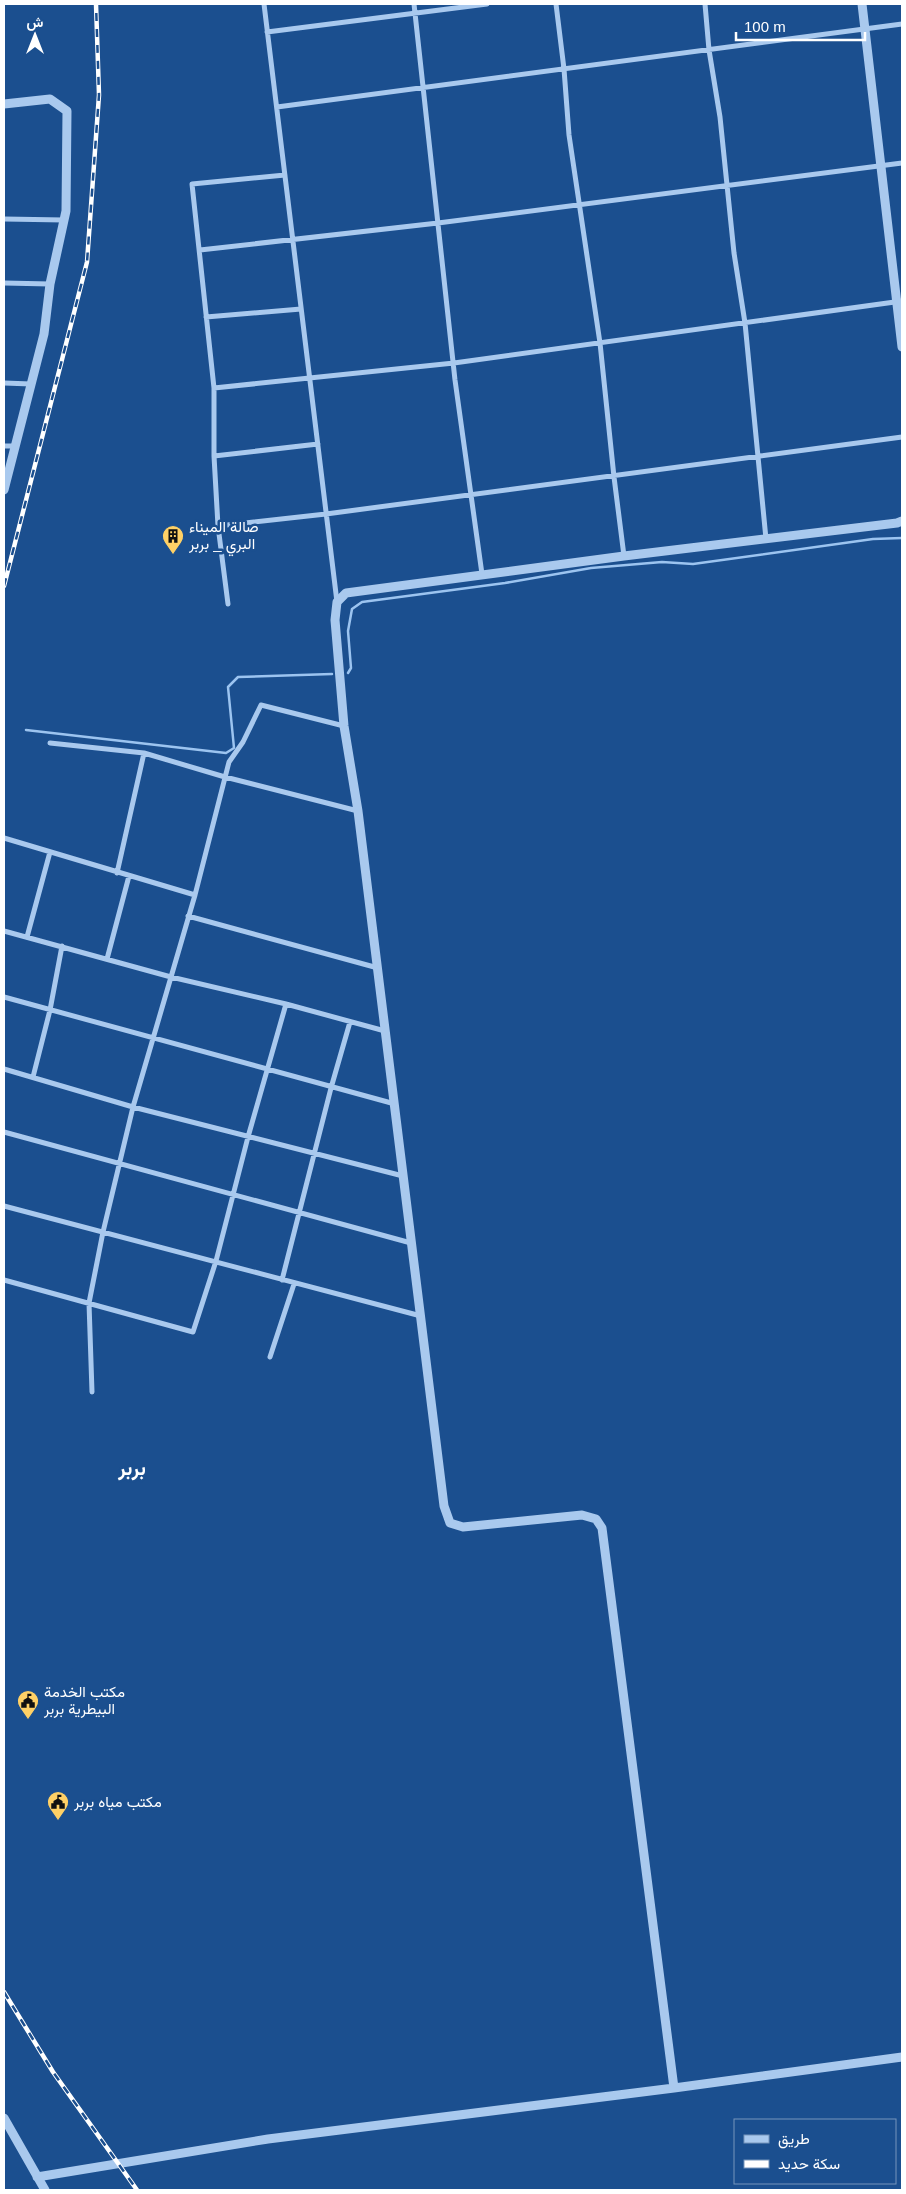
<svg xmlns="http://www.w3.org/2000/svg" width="906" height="2194" viewBox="0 0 906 2194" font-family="Arial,Vazirmatn,sans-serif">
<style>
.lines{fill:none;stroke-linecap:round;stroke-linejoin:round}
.stream{stroke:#9cc4f0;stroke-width:2.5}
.minor{stroke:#a9c9ee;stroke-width:5}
.tertiary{stroke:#a9c9ee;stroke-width:9}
.rail-casing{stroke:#fff;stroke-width:4.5}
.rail{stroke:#1b4f8f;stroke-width:2.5;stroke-dasharray:8;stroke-linecap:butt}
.labels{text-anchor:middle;stroke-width:5;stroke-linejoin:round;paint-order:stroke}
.poi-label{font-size:15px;fill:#fff;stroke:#1b4f8f;text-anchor:start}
.district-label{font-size:20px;font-weight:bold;fill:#fff;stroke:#1b4f8f}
</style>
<rect width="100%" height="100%" fill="#1b4f8f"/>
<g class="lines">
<path class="stream" d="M348,673L351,668L348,631L352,609L362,602L505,583L591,568L662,562L693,564L873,539L902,538
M26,730L226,753L234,748L228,687L238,677L332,674"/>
<path class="minor" d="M264,4L337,602
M414,4L455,380L482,574
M556,4L564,69L569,135L600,343L614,477L624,556
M705,4L709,50L720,117L734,253L745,323L766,539
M267,32L487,4
M277,107L902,24
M285,175L192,184L214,388V456L318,444
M4,219L64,220
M200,250L438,223L902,163
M4,283L50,284
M206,317L301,309
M4,383L31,384
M214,388L454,363L902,301
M4,446H15
M214,456L218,526L228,604
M218,526L326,514L902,437
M50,743L144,753L225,777L358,811
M4,838L195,895
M117,873L144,753
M188,916L378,968
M4,931L171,977L286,1004L385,1031
M27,937L50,852
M107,959L129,876
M4,997L395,1104
M4,1069L133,1107L403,1176
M33,1077L50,1010L62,946
M4,1132L411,1243
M4,1206L421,1316
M4,1280L193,1332L216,1261L248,1137L286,1004
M282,1280L331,1088L350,1022
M270,1357L294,1284
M92,1392L89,1303L103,1232L133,1107L195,895L229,762L243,742L261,705L344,726"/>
<path class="tertiary" d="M862,4L902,347
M4,104L50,99L67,111L66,211L50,284L44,334L4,490
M902,521L897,523L624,556L346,593L337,602L335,620L344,726L358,811L444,1506L450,1523L463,1527L582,1515L596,1519L602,1528L674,2088L902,2057
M4,2118L45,2190
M37,2177L268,2139L674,2088"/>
<g class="rail-casing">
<path id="rail" d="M4,586L87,262L99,95L96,4
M4,1992L53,2072L137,2190"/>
</g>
<use href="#rail" class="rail"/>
</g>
<defs>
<g id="building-pin" transform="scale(1.125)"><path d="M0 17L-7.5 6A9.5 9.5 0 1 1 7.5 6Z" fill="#ffd166" stroke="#1b4f8f"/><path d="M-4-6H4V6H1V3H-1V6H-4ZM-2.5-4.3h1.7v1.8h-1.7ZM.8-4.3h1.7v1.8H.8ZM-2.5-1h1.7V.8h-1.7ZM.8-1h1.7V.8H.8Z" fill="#111"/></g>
<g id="civic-pin" transform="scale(1.125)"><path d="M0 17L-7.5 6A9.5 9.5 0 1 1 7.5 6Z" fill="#ffd166" stroke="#1b4f8f"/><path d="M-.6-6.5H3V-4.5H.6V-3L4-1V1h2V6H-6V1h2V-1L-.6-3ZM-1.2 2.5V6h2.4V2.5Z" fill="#111"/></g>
</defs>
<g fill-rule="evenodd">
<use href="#building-pin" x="173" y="536"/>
<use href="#civic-pin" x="28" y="1701"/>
<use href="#civic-pin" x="58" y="1802"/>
</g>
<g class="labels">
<g class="poi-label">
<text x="189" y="532">صالة الميناء<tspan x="189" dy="17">البري _ بربر</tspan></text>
<text x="44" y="1697">مكتب الخدمة<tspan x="44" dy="17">البيطرية بربر</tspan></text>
<text x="74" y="1807">مكتب مياه بربر</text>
</g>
<g class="district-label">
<text x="132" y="1475">بربر</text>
</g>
</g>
<rect width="906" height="2194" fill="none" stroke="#ffffff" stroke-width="10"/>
<rect x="734" y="2119" width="162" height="65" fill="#1b4f8f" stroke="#7695bc"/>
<rect x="744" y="2135" width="25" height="8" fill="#a9c9ee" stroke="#7695bc"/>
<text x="778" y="2144" font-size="15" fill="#ffffff">طريق</text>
<rect x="744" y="2160" width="25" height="8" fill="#ffffff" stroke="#7695bc"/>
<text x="778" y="2169" font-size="15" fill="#ffffff">سكة حديد</text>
<g transform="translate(35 35)" stroke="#1b4f8f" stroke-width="4" paint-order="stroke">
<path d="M0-4L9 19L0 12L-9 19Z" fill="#ffffff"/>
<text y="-8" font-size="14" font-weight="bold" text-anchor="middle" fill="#ffffff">ش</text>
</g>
<path d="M736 32v8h129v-8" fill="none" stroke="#ffffff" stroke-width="2.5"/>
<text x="744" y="32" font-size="15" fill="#ffffff" stroke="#1b4f8f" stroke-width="4" paint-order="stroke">100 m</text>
</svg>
